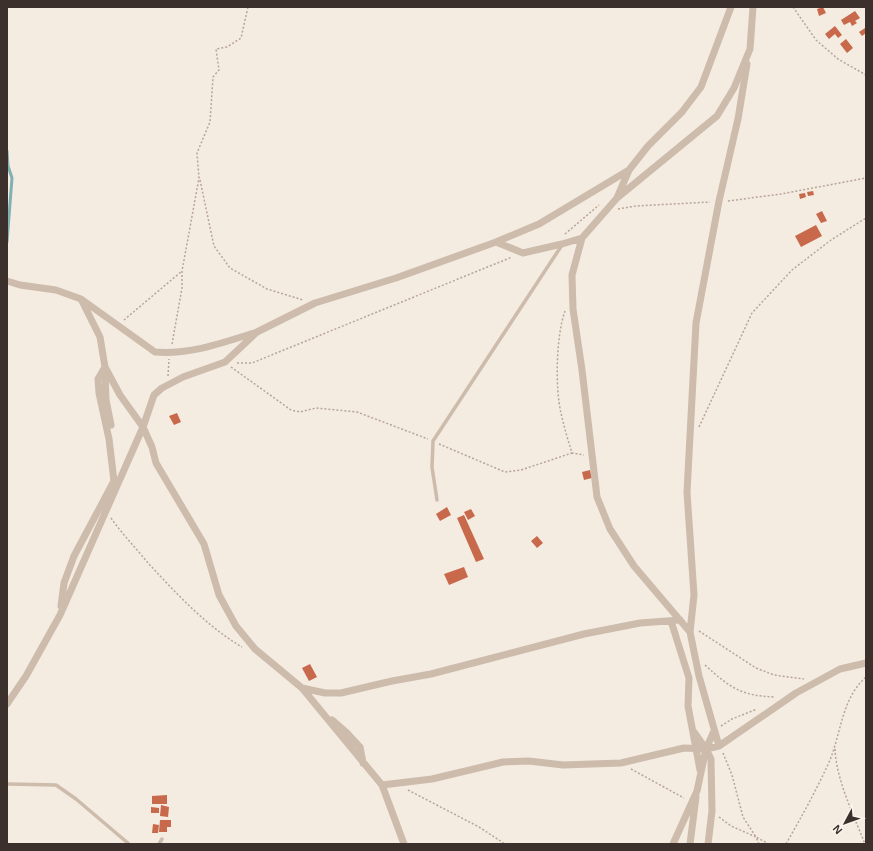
<svg xmlns="http://www.w3.org/2000/svg" width="873" height="851" viewBox="0 0 873 851" font-family="Arial,sans-serif">
<style>
.lines{fill:none;stroke-linecap:round;stroke-linejoin:round}
.stream{stroke:#7fb0b2;stroke-width:3}
.building{fill:#c8694b}
.path{stroke:#b9a596;stroke-width:1.5;stroke-dasharray:2 2;stroke-linecap:butt}
.lane{stroke:#cdbbac;stroke-width:3.5}
.street{stroke:#cdbbac;stroke-width:7}
</style>
<rect width="100%" height="100%" fill="#f4ebe1"/>
<g class="lines">
<path class="stream" d="M7,151L8,166L12,178L7,242"/>
</g>
<path class="building" d="M823,7L826,13L819,16L817,9Z
M855,11L860,18L855,21L857,23L852,26L850,22L844,25L841,20Z
M835,26L842,35L838,38L835,34L829,39L825,34Z
M865,28L866,33L862,36L859,32Z
M846,39L853,48L847,53L840,44Z
M813,191L814,195L808,196L807,192Z
M805,193L806,197L800,199L799,194Z
M822,211L827,221L821,223L816,214Z
M816,225L822,236L801,247L795,236Z
M177,413L181,422L174,425L169,416Z
M590,470L592,478L584,480L582,472Z
M447,507L451,515L440,521L436,514Z
M471,509L475,516L468,520L464,512Z
M464,515L484,559L476,562L457,518Z
M537,536L543,543L537,548L531,541Z
M464,567L468,577L449,585L444,574Z
M310,664L317,677L309,681L302,668Z
M167,795V804H152V796Z
M161,805L169,807L168,817L160,816Z
M151,807L159,808V813H151Z
M160,820H171V827H167V832H159Z
M153,824L159,825L158,833H152Z"/>
<g class="lines">
<path class="path" d="M793,7L816,40L838,59L866,75
M200,180L214,246L230,268L267,289L303,300
M728,201L781,194L866,178
M618,209L636,206L710,202
M565,234L599,205
M565,311C556,336 555,388 561,413C564,427 568,440 572,453L584,455
M124,320L182,271
M172,344L182,288V271L199,178L197,153L210,122L213,77L219,70L216,49L227,47L241,38L248,7
M237,363H252L512,257
M231,367L291,410L300,412L316,408L357,412L428,439
M168,376L169,359
M699,427L752,313L792,270L831,240L866,218
M439,444L505,472L521,470L572,453
M111,518C122,534 136,548 148,563C176,593 206,626 242,647
M699,631L756,668L774,675L804,679
M705,665C729,687 741,696 775,697
M721,726L732,719L757,709
M835,749C836,779 854,816 865,844
M723,753L732,775L743,817L756,837L769,844
M631,769L684,798
M408,790L479,827L505,844
M719,817L731,826L756,837L759,844
M786,844C802,816 817,789 830,760C841,733 842,698 866,677"/>
<path class="lane" d="M437,500L432,467L433,441L562,245
M7,784L56,785L76,799L129,844
M159,844L162,839"/>
<path class="street" d="M617,198L629,170L648,146L682,112L701,87L731,7
M496,242L539,224L629,170
M7,281L20,285L56,290L81,299L155,352C190,355 221,343 254,333
M82,301L100,337L105,367L106,400L111,425
M105,367L120,395L143,427L152,447L156,463L204,544L219,595L236,626L255,649L302,688L382,785L404,844
M61,606L64,583L74,556L114,481L109,439L99,393L98,379L105,367
M671,621L689,678L688,706L700,770
M690,632L694,595L687,492L696,323L719,201L738,119L747,64
M302,688L325,693H341L392,681L431,674L584,634L640,623L680,620
M7,704L26,676L60,615L143,427L154,395L162,388L183,377L225,362L257,332L315,303L396,278L496,242L523,253L562,244L582,238
M332,720L348,734L360,747L363,763
M694,732L706,749L711,759L712,811L708,844
M719,746L699,676L690,632L634,566L610,529L597,497L582,370L573,309L572,275L582,238L617,198L717,116L734,88L750,49L753,7
M382,785L432,779L503,762L529,761L563,765L621,763L684,748L706,749L719,746L796,693L840,669L866,663
M673,844L697,791L706,749L714,731
M690,844L696,797"/>
</g>
<rect width="873" height="851" fill="none" stroke="#3b302b" stroke-width="16"/>
<g transform="translate(845 823) rotate(229)" stroke="#fbf5ee" stroke-width="3" paint-order="stroke">
<path d="M0-3L7 15L0 10L-7 15Z" fill="#3b302b"/>
<text y="-6" font-size="11" font-weight="bold" text-anchor="middle" fill="#3b302b">N</text>
</g>
</svg>
